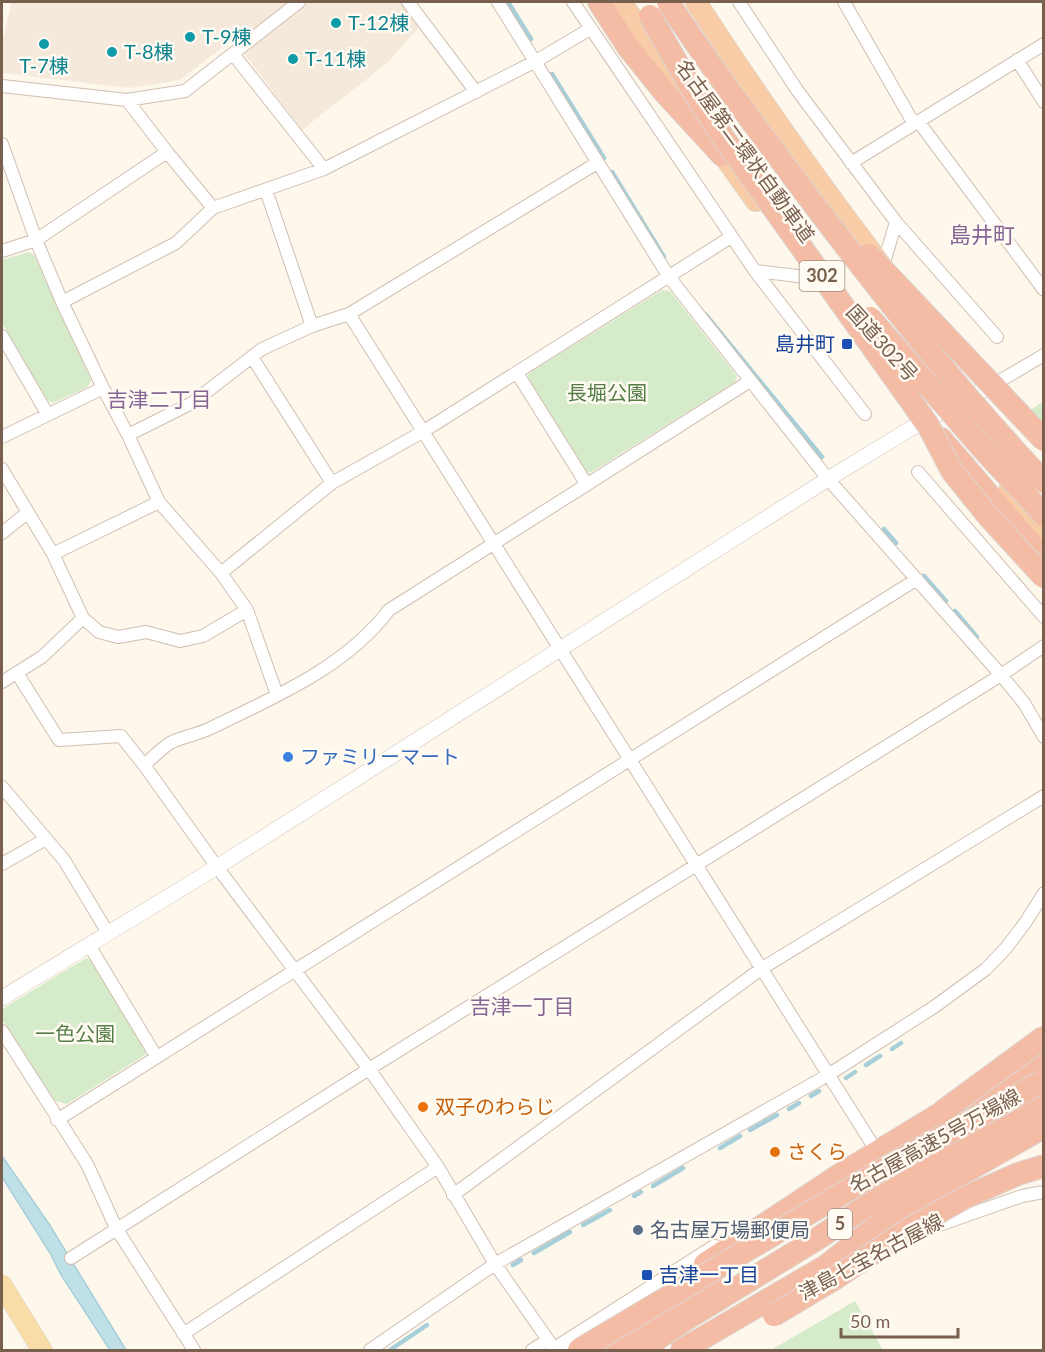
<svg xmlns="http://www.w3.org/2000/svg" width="1045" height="1352" viewBox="0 0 1045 1352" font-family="Lato,'Noto Sans JP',sans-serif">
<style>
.residential{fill:#f4e9db}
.green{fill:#d6ebca}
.water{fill:#c0e0e7;stroke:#a6cfd9;stroke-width:1.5}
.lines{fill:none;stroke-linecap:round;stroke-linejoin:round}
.stream{stroke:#a6cfd9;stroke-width:4.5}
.minor-casing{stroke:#d0bfb1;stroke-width:14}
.tertiary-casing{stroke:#d0bfb1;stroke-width:16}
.secondary-casing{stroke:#d3c0af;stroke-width:20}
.primary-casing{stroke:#dcd5d1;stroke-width:21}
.trunk-casing{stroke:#dcd5d1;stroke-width:22}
.motorway-casing{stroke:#dcd5d1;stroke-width:24}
.minor{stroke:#fff;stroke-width:12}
.tertiary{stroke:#fff;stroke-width:15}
.secondary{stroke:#fff;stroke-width:18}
.primary{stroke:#f9dda7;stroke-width:20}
.trunk{stroke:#f7cca6;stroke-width:21}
.motorway{stroke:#f5bca5;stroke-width:22}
.motorway-bridge-casing{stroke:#dcd5d1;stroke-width:24;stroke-linecap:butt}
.motorway-bridge{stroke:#f5bca5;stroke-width:22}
.culture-dot{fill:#0f9aa8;stroke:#fffbf3;stroke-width:2}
.transit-dot{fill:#1a4fb4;stroke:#fffbf3;stroke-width:2}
.shop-dot{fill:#3f7fe0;stroke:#fffbf3;stroke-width:2}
.food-dot{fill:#e8710a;stroke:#fffbf3;stroke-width:2}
.service-dot{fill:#5c6f8a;stroke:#fffbf3;stroke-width:2}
.labels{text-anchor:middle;stroke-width:5;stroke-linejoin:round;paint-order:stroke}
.shield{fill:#fffbf3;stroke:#a18e80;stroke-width:1.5}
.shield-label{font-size:18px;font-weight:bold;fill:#795f4e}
.culture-label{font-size:20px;fill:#0d838f;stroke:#fffbf3;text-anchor:start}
.street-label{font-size:20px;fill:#795f4e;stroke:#fffbf3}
.transit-label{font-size:20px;fill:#164399;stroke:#fffbf3;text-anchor:end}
.park-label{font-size:20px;fill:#547e46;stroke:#fffbf3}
.shop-label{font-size:20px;fill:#366cbe;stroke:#fffbf3;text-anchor:start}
.food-label{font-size:20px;fill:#c56008;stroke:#fffbf3;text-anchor:start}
.service-label{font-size:20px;fill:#4e5e75;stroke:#fffbf3;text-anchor:start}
.neighbourhood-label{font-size:21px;fill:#866694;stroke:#fffbf3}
.quarter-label{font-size:22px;fill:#866694;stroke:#fffbf3}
</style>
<rect width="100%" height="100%" fill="#fdf7ec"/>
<path class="residential" d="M12,2H405L422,24L388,62L302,130L233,39L180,80L129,88L3,73L2,71V43Z"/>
<path class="green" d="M29,252L34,255L91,380L88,387L53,403L47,400L2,323V260Z
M662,290L670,291L737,376L735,382L590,473L584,471L527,380L529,373Z
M1043,402V435L1027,412Z
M86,958L93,961L147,1049L145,1055L67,1104L55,1101L2,1019V1009Z
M855,1301L883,1350H771Z"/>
<path class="water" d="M2,1156L49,1224L126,1350H110L61,1275L50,1253L2,1177Z"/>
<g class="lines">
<path class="stream" d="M508,2L531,39
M552,74L604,158
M612,172L664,257
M706,315L822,457
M884,529L896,543
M924,576L946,601
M955,611L977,637
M892,1049L901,1043
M866,1065L880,1056
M846,1078L855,1072
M811,1096L819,1091
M789,1109L799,1103
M750,1130L777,1115
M720,1148L740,1136
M653,1186L683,1168
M634,1196L641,1192
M583,1225L610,1210
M534,1253L570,1232
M513,1265L521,1260
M390,1350L427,1325"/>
<g class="minor-casing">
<path id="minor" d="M408,2L476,92
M498,2L669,277L828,479L1001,675L1024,703L1044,737
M573,2L755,271L865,414
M739,2L797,90L896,222L997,337
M844,2L914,124
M233,54L324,169
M1017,60L1044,102
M2,86L127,100L185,91L299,2
M127,100L167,152
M918,121L1044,290
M2,144L36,240L62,302L103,388L128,435L159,502L221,573L247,610L277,695
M851,163L1044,44
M266,190L312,326
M2,251L36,240L167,152L213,208
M883,266L896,222
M755,271L823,279
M62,302L176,243L213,208L324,169L536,61L590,29
M349,314L874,1147
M2,336L48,415
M252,357L332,483
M517,373L587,485
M991,386L1044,355
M128,435L192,403L262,349L312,326L349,314L597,163
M2,437L103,388
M2,469L53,554L83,618L99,632L118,637L146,632L180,641L203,636L247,610
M918,472L1044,617
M2,533L27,513
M53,554L159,502
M221,573L332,483L424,431L731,237
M17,673L59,740L121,736L144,765
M2,682L42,657L83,618
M2,787L64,860L108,933
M2,864L46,839
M89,945L156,1056
M2,1031L87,1164L116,1228L194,1350
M57,1120L917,579
M453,1195L761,969L1044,796
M925,1230L1022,1196L1044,1192
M71,1258L369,1069L1001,675L1044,646
M183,1334L438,1167
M370,1350L495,1264L828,1075L934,1007L986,969L1006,948L1025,923L1044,893
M532,1350L548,1340
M555,1350L495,1264L438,1167L369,1069L217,867L144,765C153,758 162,747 172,742C185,736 199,734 211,728C274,697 345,668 389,610L750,381"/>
</g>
<g class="tertiary-casing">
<path id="tertiary" d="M2,998L217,867L828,479L910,429L991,386"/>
</g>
<g class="secondary-casing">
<path id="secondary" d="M557,1350L715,1249"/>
</g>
<g class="primary-casing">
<path id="primary" d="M2,1285L42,1350"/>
</g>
<g class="trunk-casing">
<path id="trunk" d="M621,2L682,91
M696,2C755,93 816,180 882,266
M713,141L756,201
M1009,491L1044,536"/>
</g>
<g class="motorway-casing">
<path id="motorway" d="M599,2L628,47L665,93L722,155
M941,439L1044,559
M949,1124L1044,1057
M705,1264L838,1176L958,1103
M612,1350L712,1283
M641,1350L688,1318L820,1237L895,1187L1044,1104
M682,1350L826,1266L898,1210L1044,1127"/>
</g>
<use href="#minor" class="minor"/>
<use href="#tertiary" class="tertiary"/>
<use href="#secondary" class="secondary"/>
<use href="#primary" class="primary"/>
<use href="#trunk" class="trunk"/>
<use href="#motorway" class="motorway"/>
<g class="motorway-bridge-casing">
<path id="motorway-bridge" d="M668,2C711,68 759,131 806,194C881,293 958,391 1044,482
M650,16L696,96L725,140L928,425L952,471L989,517L1044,577
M869,255L1044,440
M870,318L982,448L1044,515
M942,1112L1044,1037
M774,1315L834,1279L909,1229L966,1197L1018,1174L1044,1166
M579,1350L902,1158L1044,1081"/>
</g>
<use href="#motorway-bridge" class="motorway-bridge"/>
</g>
<g class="culture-dot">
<circle cx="336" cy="23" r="6"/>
<circle cx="190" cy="37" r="6"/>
<circle cx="44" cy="44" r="6"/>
<circle cx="112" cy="52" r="6"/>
<circle cx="293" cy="59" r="6"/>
</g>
<g class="transit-dot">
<rect x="841" y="338" width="12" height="12" rx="3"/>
<rect x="641" y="1269" width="12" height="12" rx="3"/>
</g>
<circle class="shop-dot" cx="288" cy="757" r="6"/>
<g class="food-dot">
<circle cx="423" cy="1107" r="6"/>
<circle cx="775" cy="1152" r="6"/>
</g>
<circle class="service-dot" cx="638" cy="1230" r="6"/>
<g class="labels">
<g class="shield">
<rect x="799.5" y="261" width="45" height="30" rx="4.5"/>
<rect x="828" y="1209" width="24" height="30" rx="4.5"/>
</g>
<g class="shield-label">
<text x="822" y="282">302</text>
<text x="840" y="1230">5</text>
</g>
<g class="culture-label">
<text x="348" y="30">T-12棟</text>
<text x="202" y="44">T-9棟</text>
<text x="124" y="59">T-8棟</text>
<text x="305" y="66">T-11棟</text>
<text x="44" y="73" text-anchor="middle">T-7棟</text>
</g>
<g class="street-label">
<text transform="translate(745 151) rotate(54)" y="7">名古屋第二環状自動車道</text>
<text transform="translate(882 343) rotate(48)" y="7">国道302号</text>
<text transform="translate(935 1141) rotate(-29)" y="7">名古屋高速5号万場線</text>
<text transform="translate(871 1257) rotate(-28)" y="7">津島七宝名古屋線</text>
</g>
<g class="transit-label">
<text x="835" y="351">島井町</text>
<text x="659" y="1282" text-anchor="start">吉津一丁目</text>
</g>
<g class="park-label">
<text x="607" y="400">長堀公園</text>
<text x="75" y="1041">一色公園</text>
</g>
<g class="shop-label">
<text x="300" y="764">ファミリーマート</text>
</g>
<g class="food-label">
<text x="435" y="1114">双子のわらじ</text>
<text x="787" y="1159">さくら</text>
</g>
<g class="service-label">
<text x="650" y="1237">名古屋万場郵便局</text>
</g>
<g class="neighbourhood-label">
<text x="159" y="407">吉津二丁目</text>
<text x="522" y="1014">吉津一丁目</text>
</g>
<g class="quarter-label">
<text x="982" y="243">島井町</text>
</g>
</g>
<rect width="1045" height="1352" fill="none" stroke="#795f4e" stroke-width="6"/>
<path d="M841 1328v9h117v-9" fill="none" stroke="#795f4e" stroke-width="3"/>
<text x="850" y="1328" font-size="18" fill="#795f4e" stroke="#fffbf3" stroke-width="4.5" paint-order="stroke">50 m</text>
</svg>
